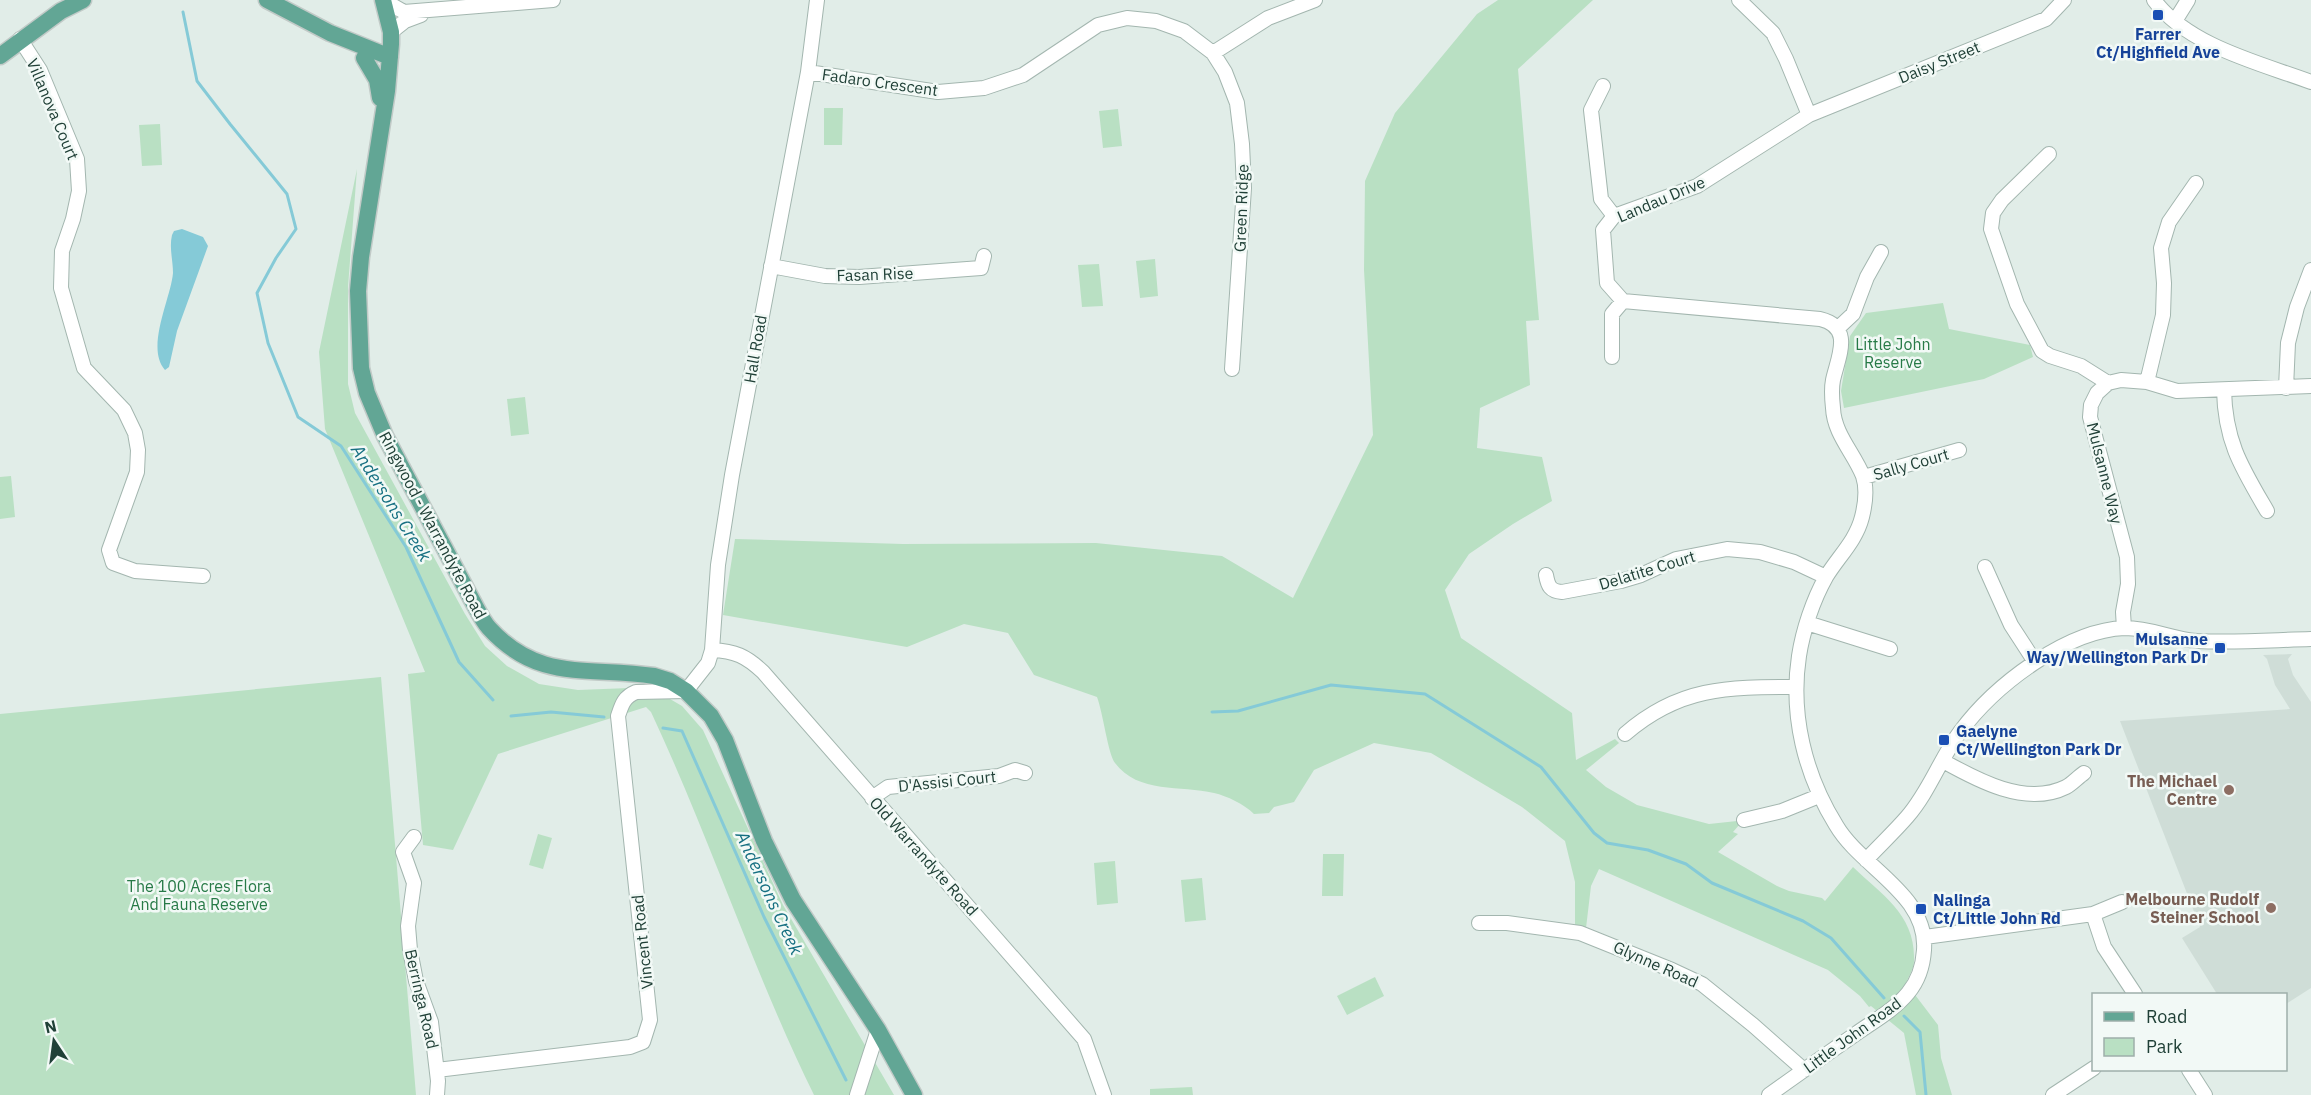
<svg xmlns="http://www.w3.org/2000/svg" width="2311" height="1095" viewBox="0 0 2311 1095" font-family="'IBM Plex Sans',sans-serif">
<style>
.built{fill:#cfddd7}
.green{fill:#b9e0c3}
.water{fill:#85cad7}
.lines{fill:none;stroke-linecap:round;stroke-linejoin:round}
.stream{stroke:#85cad7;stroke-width:3}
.minor-casing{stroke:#a3b6af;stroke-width:16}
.major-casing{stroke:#c1cac7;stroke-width:19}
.minor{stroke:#fff;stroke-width:14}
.major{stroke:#62a695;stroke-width:16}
.transit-dot{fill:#1a4fb4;stroke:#f2f9f6;stroke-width:2}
.education-dot{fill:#8d6e63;stroke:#f2f9f6;stroke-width:2}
.labels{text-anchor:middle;stroke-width:5;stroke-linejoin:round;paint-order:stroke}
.transit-label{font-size:16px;font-weight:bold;fill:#164399;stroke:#f2f9f6;text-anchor:start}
.street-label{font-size:16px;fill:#204037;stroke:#f2f9f6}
.park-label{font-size:16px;fill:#277a47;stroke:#f2f9f6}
.education-label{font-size:16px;font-weight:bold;fill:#785e54;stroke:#f2f9f6;text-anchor:end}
.water-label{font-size:18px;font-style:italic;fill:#156f81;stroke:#f2f9f6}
</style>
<rect width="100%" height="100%" fill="#e1ede8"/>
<path class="built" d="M2292,654L2288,659L2293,675L2311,702V988L2286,1004V994H2217L2182,938L2200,927L2120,721L2290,709L2275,685L2267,659L2263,655Z"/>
<path class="green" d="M1498,0H1593L1518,69L1539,320L1526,321L1530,385L1480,408L1477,448L1542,457L1552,501L1513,524L1469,554L1445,590L1461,638L1572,713L1576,760L1615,739L1619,743L1586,770L1606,787L1637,805L1709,824L1737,821L1740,824L1733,832L1738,834L1718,852L1777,886L1789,891L1822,898L1825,901L1853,867C1882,895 1916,915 1914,961C1914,968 1909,976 1906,983L1938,1025L1941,1058L1952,1095H1916L1904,1033L1871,1006L1869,1007L1860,996L1828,970L1599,869L1591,886L1586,928L1575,926V882L1565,841L1522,807L1431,753L1374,743L1314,770L1294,802L1274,807L1269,813L1254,814C1244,804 1227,796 1214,793C1181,785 1138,794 1115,763C1108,754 1103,713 1097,697L1034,675L1008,633L964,624L907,647L723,615L735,539L903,544L1096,543L1222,556L1293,598L1373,435L1364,270L1365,181L1395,113L1477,14Z
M824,108H843L842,145H824Z
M1118,109L1122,146L1103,148L1099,111Z
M160,124L162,165L142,166L139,125Z
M357,169L348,287V384L355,413L465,614L485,646L507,666L539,684L578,690L629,688L670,699L682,706L703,730L783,905L894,1095H814C753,971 710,838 651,712L646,707L498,754L453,850L423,845L408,674L425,672L325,429L319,352Z
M1155,259L1158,296L1140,298L1136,261Z
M1099,264L1103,306L1082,307L1078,265Z
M1943,303L1949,329L2030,345L2033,357L1984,379L1844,408L1841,391L1850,336L1866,313Z
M525,397L529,434L511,436L507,399Z
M11,476L15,517L0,519V477Z
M381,677L416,1095H0V714Z
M538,834L552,838L543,869L529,865Z
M1323,854H1344L1343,896H1322Z
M1115,861L1118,903L1097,905L1094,863Z
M1202,878L1206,920L1185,922L1181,880Z
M1375,977L1384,996L1347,1015L1337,996Z
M1192,1087L1193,1095H1150V1089Z"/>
<path class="water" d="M182,229L203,237L208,246L177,331L169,367L165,370C145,348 171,298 173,273C173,260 169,248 172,235L174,231Z"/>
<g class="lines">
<path class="stream" d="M183,12L197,81L230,124L287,194L296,229L276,258L257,293L268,343L298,417L341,446L406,547L459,662L493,700
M1212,712L1238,711L1331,685L1425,694L1541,767L1594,833L1607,843L1648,850L1686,864L1712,883L1803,921L1831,938L1884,998
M511,716L551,712L604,717
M663,728L682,731L764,917L846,1080
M1904,1016L1920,1032L1926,1095"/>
<g class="minor-casing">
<path id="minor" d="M383,0L404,12L553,0
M1739,0L1773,33L1786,59L1809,115L1697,186L1614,216L1603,230L1607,283L1623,301L1820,319C1854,327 1838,357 1833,380C1831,390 1832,399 1833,408C1834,434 1854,453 1863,476C1867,488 1865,505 1862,517C1856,541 1838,557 1826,577C1813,600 1803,630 1799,656C1790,715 1805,775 1836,825C1861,868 1928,894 1924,950C1923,966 1918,981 1908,993C1894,1010 1874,1021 1857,1033C1827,1054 1798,1074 1769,1095
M2154,0C2188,46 2260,63 2311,82
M2175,21L2188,0
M391,32L405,21L421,15
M20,39L40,70L77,159L79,191L73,219L62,251L61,288L84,368L124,410L135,433L138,450L137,472L109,550L113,563L135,571L203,576
M1213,53L1268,18L1315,0
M808,72L938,92L984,88L1023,75L1098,25L1127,18L1156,21L1184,31L1213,53L1225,72L1237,103L1242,144L1244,188L1232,369
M1603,86L1591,110L1601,199L1614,216
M1809,115L2046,19L2064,0
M2049,154L2002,200L1993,213L1991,229L2017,304L2042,351L2050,356L2081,366L2108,383
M771,266L825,276L859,277L981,268L984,256
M1837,329L1853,314L1867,277L1881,252
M1612,357V314L1623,301
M2147,382L2163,315L2164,283L2161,248L2169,222L2196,183
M2286,388L2288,343L2297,307L2311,270
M2224,390C2225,442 2242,468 2267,511
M1864,477L1959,450
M1985,567L2011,625L2035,662
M1546,575C1548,586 1550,591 1562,592L1621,581L1641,575L1676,559L1727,549L1760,552L1794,562L1826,577
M1807,623L1890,649
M2124,628L2123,612L2128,584L2127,557L2090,417L2091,405L2097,393L2108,383L2121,380L2147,382L2177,391L2311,386
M712,650C735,651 746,656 763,672L1084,1039L1104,1095
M1625,734C1679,687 1727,687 1795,687
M1943,761C1977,780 2026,807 2066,787C2072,784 2078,777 2084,773
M872,798L888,787L999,776L1015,770L1025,773
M1744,820L1782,811L1819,796
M414,837L403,852L414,883L408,926L410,950L416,981L431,1022L438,1081L437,1095
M1866,860C1879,846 1894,832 1907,817C1929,792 1940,759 1960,732C1994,686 2066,630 2125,628C2151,628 2172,639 2197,641C2235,643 2273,640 2311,639
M2093,914L2104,947L2135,994
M1479,923H1507L1580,933L1672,970L1702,984L1753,1025L1804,1070
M1925,937L2093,914L2122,902
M437,1070L630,1047L643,1042L650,1020L618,716C622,704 624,697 636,692L686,691L708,663L712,650L718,565L732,475L808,72L817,0
M2189,1070L2205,1095
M857,1095L878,1030
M2053,1095L2094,1068"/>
</g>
<g class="major-casing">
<path id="major" d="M267,0L330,33L390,57
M383,0L391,32V44L387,91L361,257L358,291L361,368L367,393L385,436L472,600C477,609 482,620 489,628C539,683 589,666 654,676L670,681L686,691L711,716L725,740L764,841L793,900L878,1030L914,1095
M0,56L61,11L83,0
M364,58L377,80L380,98"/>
</g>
<use href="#minor" class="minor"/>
<use href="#major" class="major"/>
</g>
<g class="transit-dot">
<rect x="2152" y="9" width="12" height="12" rx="3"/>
<rect x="2214" y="642" width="12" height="12" rx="3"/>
<rect x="1938" y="734" width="12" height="12" rx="3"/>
<rect x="1915" y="903" width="12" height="12" rx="3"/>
</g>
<g class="education-dot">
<circle cx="2229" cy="790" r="6"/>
<circle cx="2271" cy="908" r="6"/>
</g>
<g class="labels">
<g class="transit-label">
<text x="2158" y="40" text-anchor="middle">Farrer<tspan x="2158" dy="18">Ct/Highfield Ave</tspan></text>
<text x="2208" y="645" text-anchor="end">Mulsanne<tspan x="2208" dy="18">Way/Wellington Park Dr</tspan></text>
<text x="1956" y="737">Gaelyne<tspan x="1956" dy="18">Ct/Wellington Park Dr</tspan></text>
<text x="1933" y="906">Nalinga<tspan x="1933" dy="18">Ct/Little John Rd</tspan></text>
</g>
<g class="street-label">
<text transform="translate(1939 62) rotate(-22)" y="6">Daisy Street</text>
<text transform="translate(880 82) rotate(8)" y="6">Fadaro Crescent</text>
<text transform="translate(53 109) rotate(67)" y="6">Villanova Court</text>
<text transform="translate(1661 199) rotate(-23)" y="6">Landau Drive</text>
<text transform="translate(1241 208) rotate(-88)" y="6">Green Ridge</text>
<text transform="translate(875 274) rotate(-2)" y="6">Fasan Rise</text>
<text transform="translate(755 349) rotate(-80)" y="6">Hall Road</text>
<text transform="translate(1911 464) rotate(-16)" y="6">Sally Court</text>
<text transform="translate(2105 473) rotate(76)" y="6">Mulsanne Way</text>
<text transform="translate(433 525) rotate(62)" y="6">Ringwood - Warrandyte Road</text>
<text transform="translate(1647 570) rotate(-17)" y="6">Delatite Court</text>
<text transform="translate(947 781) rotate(-6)" y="6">D'Assisi Court</text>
<text transform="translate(924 856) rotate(48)" y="6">Old Warrandyte Road</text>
<text transform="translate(642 942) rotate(-96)" y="6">Vincent Road</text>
<text transform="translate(1656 964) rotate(24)" y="6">Glynne Road</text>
<text transform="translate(422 999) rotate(77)" y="6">Berringa Road</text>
<text transform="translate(1852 1035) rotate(-36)" y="6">Little John Road</text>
</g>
<g class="park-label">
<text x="1893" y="350">Little John<tspan x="1893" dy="18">Reserve</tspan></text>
<text x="199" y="892">The 100 Acres Flora<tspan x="199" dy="18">And Fauna Reserve</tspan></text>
</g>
<g class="education-label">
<text x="2217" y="787">The Michael<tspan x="2217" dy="18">Centre</tspan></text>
<text x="2259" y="905">Melbourne Rudolf<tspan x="2259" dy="18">Steiner School</tspan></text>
</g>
<g class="water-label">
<text transform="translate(391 503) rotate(58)" y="6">Andersons Creek</text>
<text transform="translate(769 893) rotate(65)" y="6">Andersons Creek</text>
</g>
</g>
<rect x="2092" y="993" width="195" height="78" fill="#f2f9f6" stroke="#9eafaa" stroke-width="1.5"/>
<rect x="2104" y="1012" width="30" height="9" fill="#62a695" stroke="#9eafaa" stroke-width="1.5"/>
<text x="2146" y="1023" font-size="18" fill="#204037">Road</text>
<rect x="2104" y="1038" width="30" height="18" fill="#b9e0c3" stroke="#9eafaa" stroke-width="1.5"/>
<text x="2146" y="1053" font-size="18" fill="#204037">Park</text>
<g transform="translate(54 1041) rotate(347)" stroke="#f2f9f6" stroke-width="4.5" paint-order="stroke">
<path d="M0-4.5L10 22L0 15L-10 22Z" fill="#204037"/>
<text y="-9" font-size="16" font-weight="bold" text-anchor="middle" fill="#204037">N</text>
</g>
</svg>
